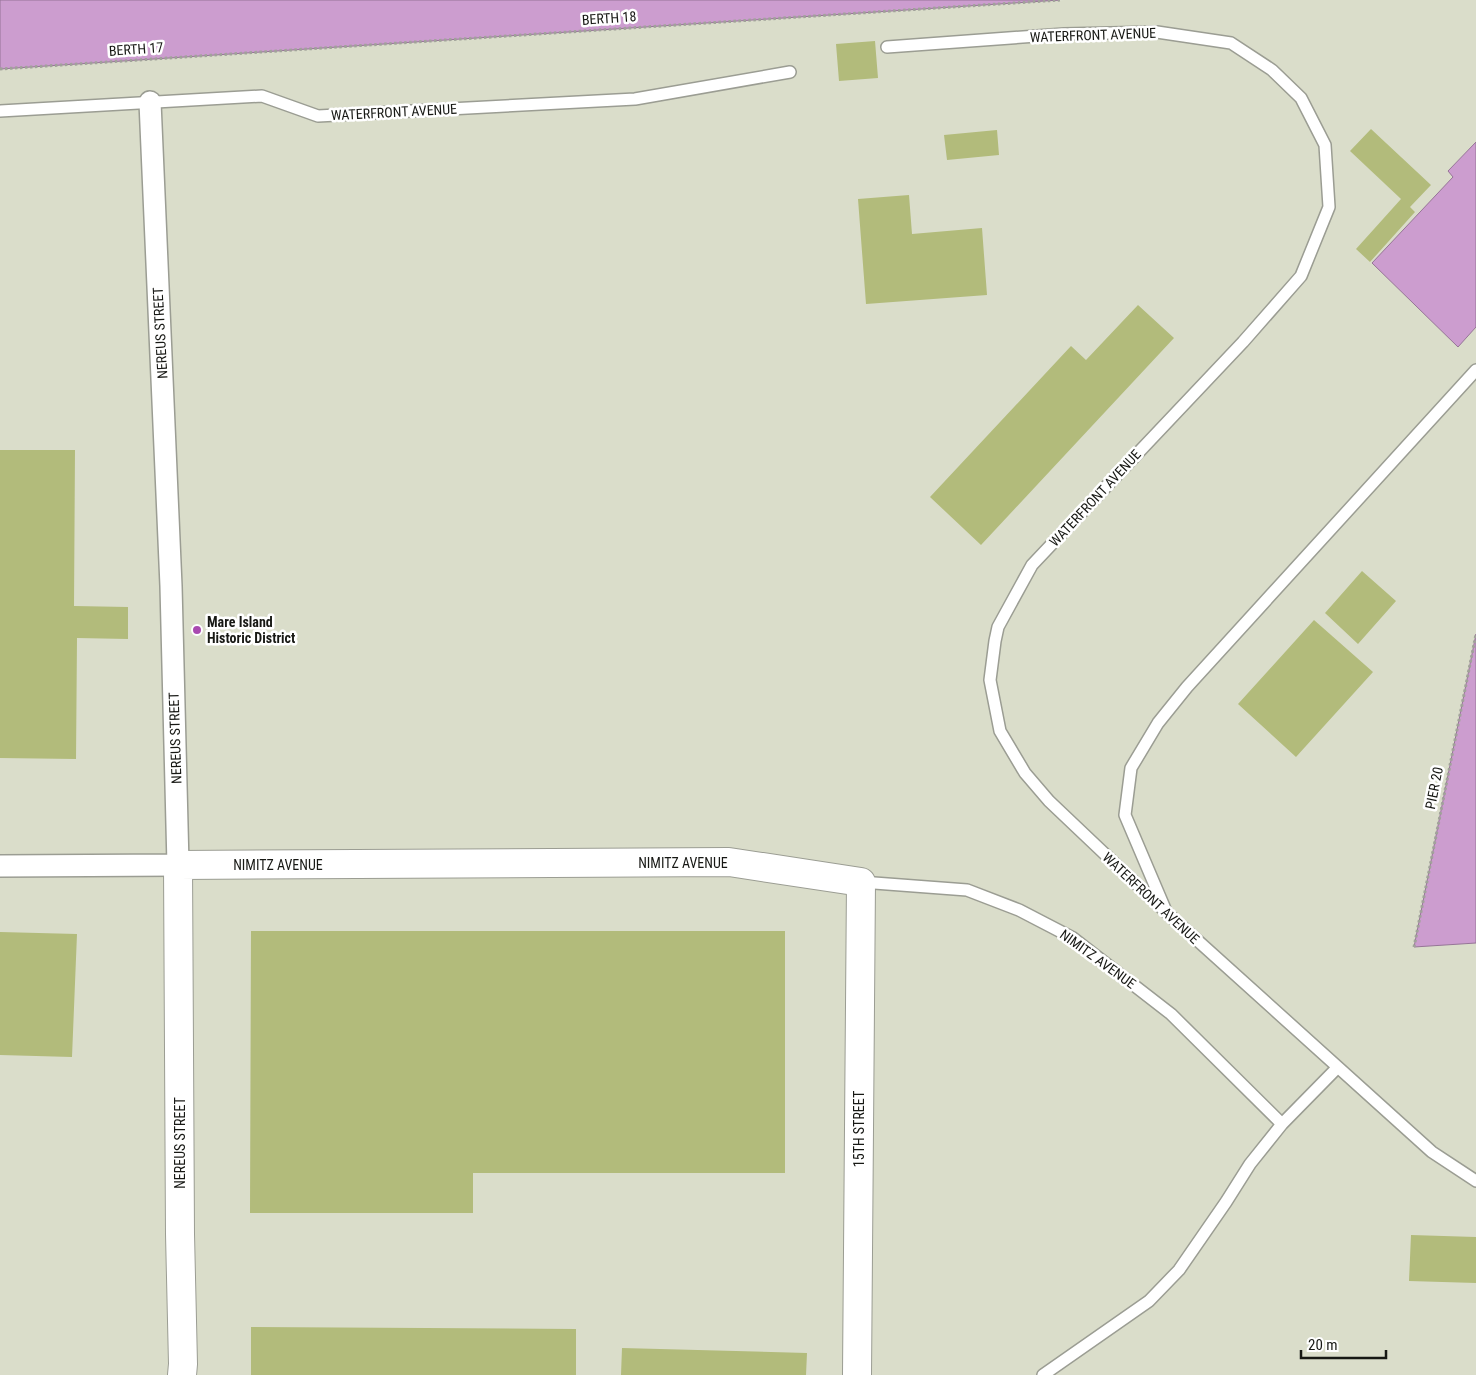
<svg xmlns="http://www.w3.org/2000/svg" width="1476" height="1375" viewBox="0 0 1476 1375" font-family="'Roboto Condensed',sans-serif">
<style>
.built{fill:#daddca}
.water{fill:#cc9dcf;stroke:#967597}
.building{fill:#b2bb7b}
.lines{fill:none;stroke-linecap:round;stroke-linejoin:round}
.service-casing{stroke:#9b9d93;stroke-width:14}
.minor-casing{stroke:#9b9d93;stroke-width:24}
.tertiary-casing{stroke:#9b9d93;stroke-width:30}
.path{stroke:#a1a29a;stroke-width:3;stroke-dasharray:2.5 2.5;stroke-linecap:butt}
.service{stroke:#fff;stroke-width:11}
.minor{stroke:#fff;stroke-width:21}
.tertiary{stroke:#fff;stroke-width:28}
.poi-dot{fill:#a949b1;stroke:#fff;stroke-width:2}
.labels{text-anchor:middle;stroke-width:5;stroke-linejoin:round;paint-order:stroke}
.street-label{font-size:14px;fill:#171814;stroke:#fff}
.poi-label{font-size:14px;font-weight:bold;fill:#171814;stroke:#fff;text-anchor:start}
</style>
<rect width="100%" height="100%" fill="#e7e9de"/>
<path class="built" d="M1064,0H1476V142L1448,171L1453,176L1458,346L1476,327V634L1414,946L1476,943V1375H0V69Z"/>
<path class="water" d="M0,0H1060L0,69Z
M1476,142V327L1458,347L1372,263L1453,177L1448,171Z
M1476,634V943L1414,947Z"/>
<path class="building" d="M875,41L878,78L839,81L836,44Z
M1371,129L1431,185L1410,207L1415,212L1370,262L1356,249L1401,199L1350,151Z
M997,130L999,155L947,160L944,135Z
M909,195L912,234L982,228L987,295L866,304L858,199Z
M1138,305L1174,338L981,545L930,497L1071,346L1086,360Z
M0,450H75L74,606L128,607V639L77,638L76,759L0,758Z
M1362,571L1396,601L1358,644L1325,613Z
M1314,620L1373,672L1296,757L1238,704Z
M251,931H785V1173H473V1213H250Z
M0,932L77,934L72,1057L0,1055Z
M1411,1235L1476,1237V1283L1409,1281Z
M251,1327L576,1329V1375H251Z
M622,1348L807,1353L806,1375H621Z"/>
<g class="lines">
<g class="service-casing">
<path id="service" d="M887,47L1064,34L1157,32L1231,43L1272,70L1301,98L1325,145L1329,207L1301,276L1243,342L1032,565L998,627L995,641L990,680L1000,731L1025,773L1049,801L1167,913L1432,1152L1476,1181
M0,111L262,96L318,116L635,99L790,72
M861,882L967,890L1019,910L1073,938L1171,1014L1282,1124
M1165,909L1125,815L1131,768L1158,723L1187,687L1476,370
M1043,1375L1149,1301L1179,1270L1226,1202L1250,1164L1282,1124L1337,1068"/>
</g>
<g class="minor-casing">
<path id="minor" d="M0,866L178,865L171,586L150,102"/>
</g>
<g class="tertiary-casing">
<path id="tertiary" d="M182,1375L183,1364L180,1234L178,865L729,862L861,882L857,1375"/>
</g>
<path class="path" d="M0,69L1060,0
M1414,947L1476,634"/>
<use href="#service" class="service"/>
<use href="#minor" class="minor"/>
<use href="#tertiary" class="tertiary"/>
</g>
<circle class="poi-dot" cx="197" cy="630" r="5"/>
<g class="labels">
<g class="street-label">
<text transform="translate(609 18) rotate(-4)" y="5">BERTH 18</text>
<text transform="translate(1093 35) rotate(-2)" y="5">WATERFRONT AVENUE</text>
<text transform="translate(136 49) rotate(-4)" y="5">BERTH 17</text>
<text transform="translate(394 112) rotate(-3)" y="5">WATERFRONT AVENUE</text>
<text transform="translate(160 333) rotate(-93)" y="5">NEREUS STREET</text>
<text transform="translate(1095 498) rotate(-47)" y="5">WATERFRONT AVENUE</text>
<text transform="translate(175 738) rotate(-92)" y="5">NEREUS STREET</text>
<text transform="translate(1434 788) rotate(-79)" y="5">PIER 20</text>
<text x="683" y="868">NIMITZ AVENUE</text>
<text x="278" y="870">NIMITZ AVENUE</text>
<text transform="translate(1151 898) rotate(43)" y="5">WATERFRONT AVENUE</text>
<text transform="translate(1098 959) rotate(36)" y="5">NIMITZ AVENUE</text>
<text transform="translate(859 1129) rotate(-90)" y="5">15TH STREET</text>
<text transform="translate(180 1143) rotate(-90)" y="5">NEREUS STREET</text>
</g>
<g class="poi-label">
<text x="207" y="627">Mare Island<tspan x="207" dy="16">Historic District</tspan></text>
</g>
</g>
<path d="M1301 1350v8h85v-8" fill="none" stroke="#171814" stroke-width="2.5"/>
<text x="1308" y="1350" font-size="15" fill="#171814" stroke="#ffffff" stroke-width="4" paint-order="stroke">20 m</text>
</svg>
